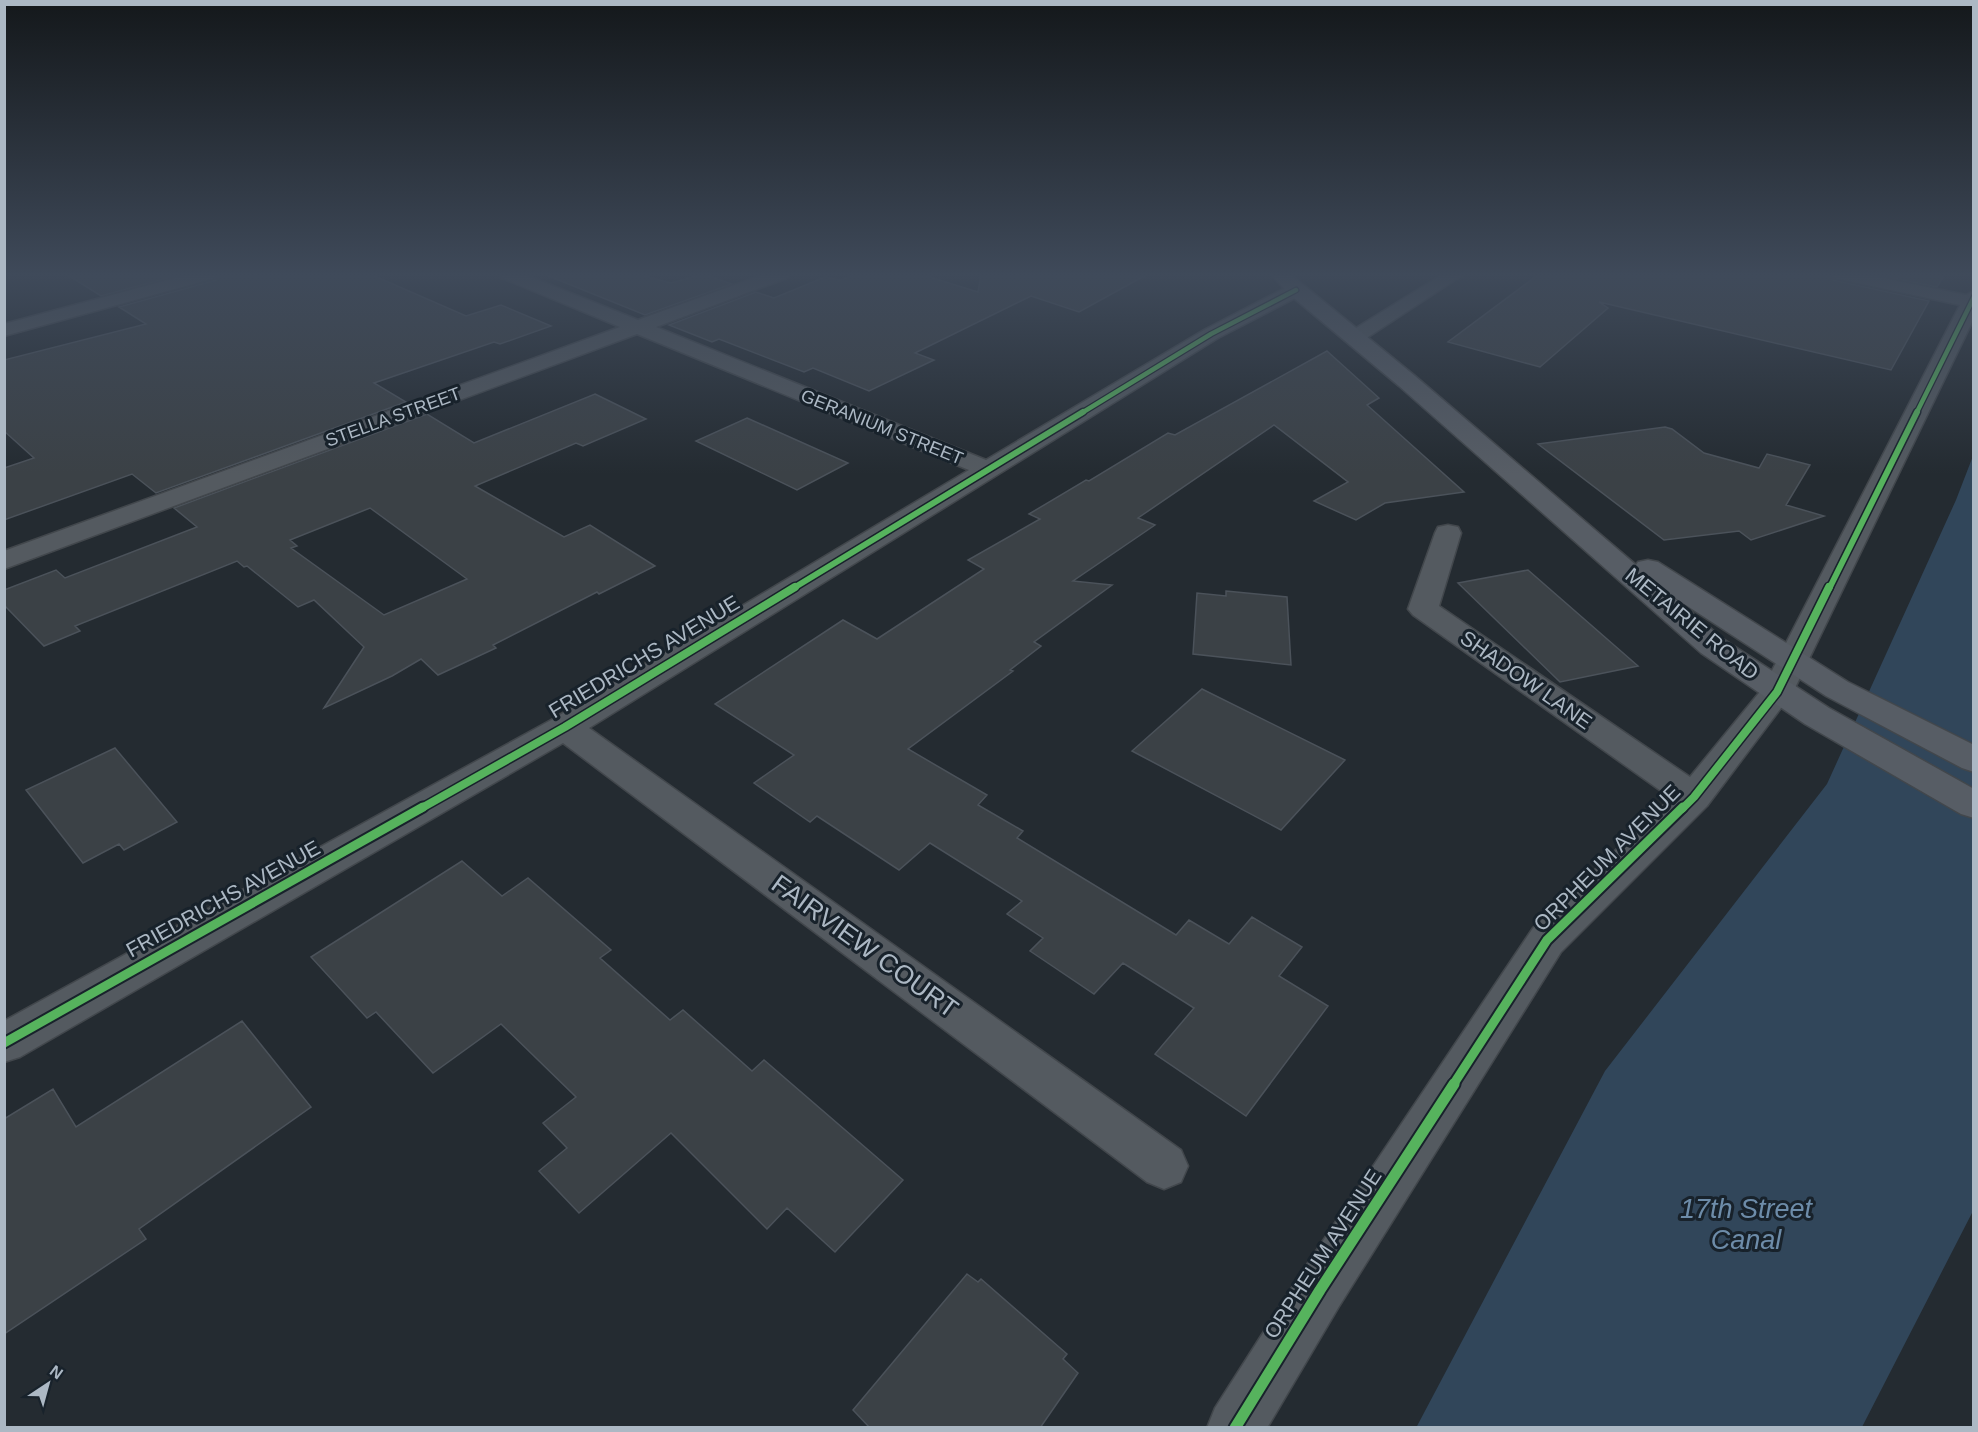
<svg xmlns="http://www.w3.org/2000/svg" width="1978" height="1432" viewBox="0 0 1978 1432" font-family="Arial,sans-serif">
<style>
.water{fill:#31465a}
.building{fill:#3b4146;stroke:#4b525a;stroke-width:1.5;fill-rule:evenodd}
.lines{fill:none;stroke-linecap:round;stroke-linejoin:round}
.street-casing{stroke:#42474c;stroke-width:3}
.secondary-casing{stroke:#42474c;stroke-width:3}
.street{fill:#545a60;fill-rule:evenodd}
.secondary{fill:#575d65;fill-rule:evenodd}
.cycleway-far4-casing{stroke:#18222b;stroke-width:7}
.cycleway-far3-casing{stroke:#18222b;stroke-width:9}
.cycleway-far2-casing{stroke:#18222b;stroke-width:11}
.cycleway-far1-casing{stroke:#18222b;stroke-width:13}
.cycleway-casing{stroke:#18222b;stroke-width:15}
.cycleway-far4{stroke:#56b35d;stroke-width:4.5}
.cycleway-far3{stroke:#56b35d;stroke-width:6}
.cycleway-far2{stroke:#56b35d;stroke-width:8}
.cycleway-far1{stroke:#56b35d;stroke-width:9}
.cycleway{stroke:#56b35d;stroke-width:11}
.labels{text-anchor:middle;stroke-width:6;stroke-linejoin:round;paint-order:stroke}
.far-street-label{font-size:18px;fill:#acb8c4;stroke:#18222b}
.street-label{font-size:21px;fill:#acb8c4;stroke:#18222b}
.near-street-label{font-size:26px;fill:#acb8c4;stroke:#18222b}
.near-water-label{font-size:27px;font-style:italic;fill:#6d8ca9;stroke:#18222b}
</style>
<rect width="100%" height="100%" fill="#242b31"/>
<path class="water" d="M1973,456V1211L1862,1427L1416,1428L1605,1071L1827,784L1956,500Z"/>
<path class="building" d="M66,274H183L101,296Z
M220,274H370L466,316L501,305L551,326L500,344L494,342L374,383L406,402L156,493L132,474L4,520V468L34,458L4,431V360L146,324L119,307L216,280Z
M546,274H637L671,283L703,274L732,284L645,315L546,275Z
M858,274H920L978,292L981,274H1148L1079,312L1031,296L915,353L934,360L869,391L813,368L804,372L719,339L712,342L669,325L756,292L774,298L825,277L840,280Z
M1539,274H1828L1833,280L1929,301L1891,370L1599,302L1608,308L1540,367L1448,342Z
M1872,274H1945L1937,287Z
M1327,351L1379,398L1367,405L1464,492L1385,503L1356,520L1314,501L1348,482L1274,425L1138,518L1155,525L1073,581L1112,585L1034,642L1041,646L1010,670L1013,671L908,749L987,795L978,805L1023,831L1017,838L1176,935L1189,920L1229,944L1252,917L1302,947L1279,976L1328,1006L1246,1116L1155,1054L1194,1008L1123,963L1094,994L1030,951L1043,938L1007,914L1022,901L930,843L899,870L817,816L810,822L754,783L794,755L715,704L843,620L877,639L984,569L968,560L1040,519L1029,514L1086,480L1089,481L1168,433L1175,435Z
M595,394L646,419L583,446L576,443L475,486L564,537L590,525L655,566L599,594L597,592L493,645L496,648L438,675L421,659L392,676L324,708L364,647L314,600L298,607L247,566L244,567L237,561L75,626L80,631L44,646L4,605V590L56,570L65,578L197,527L174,508L427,414L474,443ZM370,508L467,579L384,615L291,548L297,546L290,540Z
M747,418L848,463L797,490L696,441Z
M1665,427L1672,429L1704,453L1759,468L1767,454L1810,465L1786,505L1824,516L1751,540L1739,531L1664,540L1538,444Z
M1528,570L1638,666L1560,682L1458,583Z
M1226,591L1287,597L1291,665L1193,654L1197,593L1226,596Z
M1202,689L1345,760L1281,830L1132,751Z
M115,748L177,822L124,850L119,844L83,863L26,790Z
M462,861L502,896L528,878L611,950L600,958L670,1020L683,1010L752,1071L764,1060L903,1180L835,1252L787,1208L767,1229L671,1133L579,1213L539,1171L567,1148L543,1123L576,1097L501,1024L433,1073L376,1012L367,1018L311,957Z
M242,1021L311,1107L139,1229L146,1239L4,1334V1119L53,1089L76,1127Z
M967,1274L978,1282L981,1279L1067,1354L1063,1359L1078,1373L1040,1428H870L853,1410Z"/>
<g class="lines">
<g class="street-casing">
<path id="street" d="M190,274H218L215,278L4,336V324Z
M499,274H523L638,320L765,274H790L787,278L656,327L986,460L1204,330L1289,286H1303L1305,290L1303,294L1218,338L589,728L1181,1150L1188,1166L1181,1182L1164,1189L1147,1182L563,743L20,1057L4,1062V1021L553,719L969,470L637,334L4,569V551L620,327L502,278Z
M1443,274H1464L1362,341H1348L1345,337L1348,333Z
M1830,274H1863L1966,295L1974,291V318L1793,692L1707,806L1561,952L1338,1308L1267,1428H1207L1215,1408L1302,1272L1533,928L1671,798L1413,615L1408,609L1435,533L1438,527L1448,525L1458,527L1461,533L1439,606L1690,777L1763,688L1960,305L1839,279L1833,278Z"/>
</g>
<g class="secondary-casing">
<path id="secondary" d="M1271,274H1290L1415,376L1636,565L1638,562L1648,560L1658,562L1848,682L1974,745V772L1962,768L1826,696L1672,596L1723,639L1829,708L1974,789V818L1961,814L1805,724L1701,653L1399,386L1289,294Z"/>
</g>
<use href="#street" class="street"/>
<use href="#secondary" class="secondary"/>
<g class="cycleway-far4-casing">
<path id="cycleway-far4" d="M1080,414L1211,334L1296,290
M1916,414L1974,297"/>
</g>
<g class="cycleway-far3-casing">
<path id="cycleway-far3" d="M792,589L1083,412
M1829,589L1917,412"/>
</g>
<g class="cycleway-far2-casing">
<path id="cycleway-far2" d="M420,809L565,727L795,587
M1682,809L1694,797L1777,692L1829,587"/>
</g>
<g class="cycleway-far1-casing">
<path id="cycleway-far1" d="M4,1043L423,807
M1453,1085L1547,940L1683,807"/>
</g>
<g class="cycleway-casing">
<path id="cycleway" d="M1235,1428L1320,1290L1454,1084"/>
</g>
<use href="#cycleway-far4" class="cycleway-far4"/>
<use href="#cycleway-far3" class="cycleway-far3"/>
<use href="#cycleway-far2" class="cycleway-far2"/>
<use href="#cycleway-far1" class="cycleway-far1"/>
<use href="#cycleway" class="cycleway"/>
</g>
<linearGradient id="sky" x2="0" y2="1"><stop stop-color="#14181b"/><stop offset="0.58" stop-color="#3f4a5a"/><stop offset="1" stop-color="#3f4a5a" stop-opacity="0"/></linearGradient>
<rect width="1978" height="474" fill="url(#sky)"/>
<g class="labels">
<g class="far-street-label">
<text transform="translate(393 417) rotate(-20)" y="6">STELLA STREET</text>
<text transform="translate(882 427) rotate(22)" y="6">GERANIUM STREET</text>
</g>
<g class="street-label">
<text transform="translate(1692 624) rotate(39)" y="7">METAIRIE ROAD</text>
<text transform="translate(644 657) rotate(-31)" y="7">FRIEDRICHS AVENUE</text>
<text transform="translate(1526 680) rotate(35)" y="7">SHADOW LANE</text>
<text transform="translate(1607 858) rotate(-45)" y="7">ORPHEUM AVENUE</text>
<text transform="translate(223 899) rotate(-29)" y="7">FRIEDRICHS AVENUE</text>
<text transform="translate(1323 1254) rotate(-57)" y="7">ORPHEUM AVENUE</text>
</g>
<g class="near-street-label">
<text transform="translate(865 946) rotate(36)" y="9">FAIRVIEW COURT</text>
</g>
<g class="near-water-label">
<text x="1746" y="1218">17th Street<tspan x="1746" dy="31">Canal</tspan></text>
</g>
</g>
<rect width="1978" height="1432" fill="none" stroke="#acb8c4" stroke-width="12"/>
<g transform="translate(48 1384) rotate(36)" stroke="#18222b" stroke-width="4.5" paint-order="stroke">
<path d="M0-4.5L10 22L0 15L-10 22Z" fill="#acb8c4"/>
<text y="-9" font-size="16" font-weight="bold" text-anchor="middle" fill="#acb8c4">N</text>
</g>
</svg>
